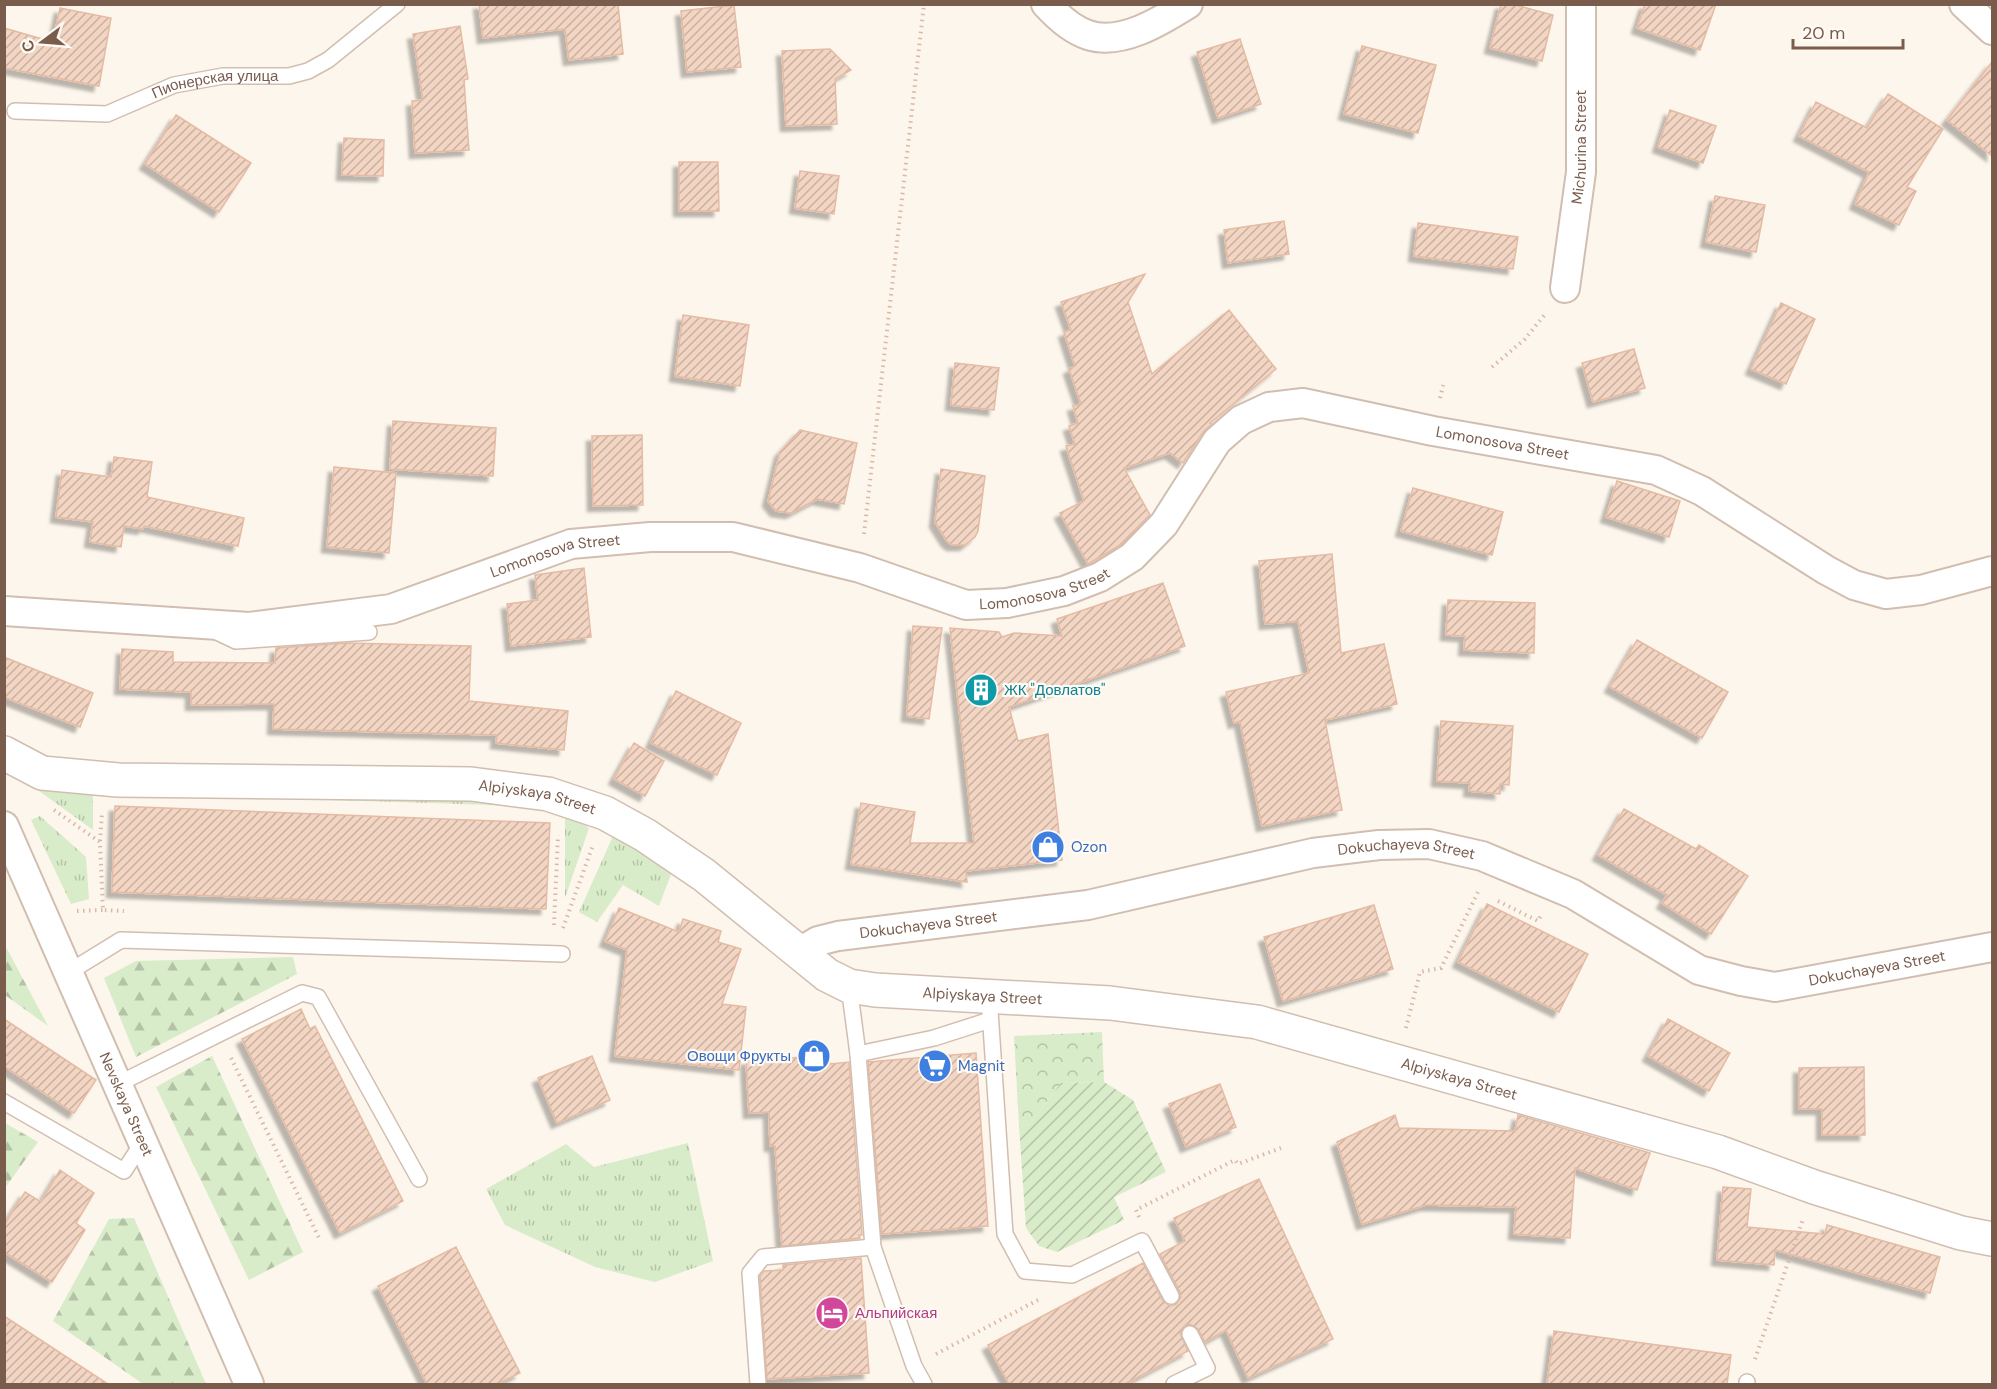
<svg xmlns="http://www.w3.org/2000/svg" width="1997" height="1389" viewBox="0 0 1997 1389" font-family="'DM Sans',sans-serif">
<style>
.grass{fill:url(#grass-tufts)}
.forest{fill:url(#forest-firs)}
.park{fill:url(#park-crowns)}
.garden{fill:url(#garden-furrows)}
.building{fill:url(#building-hatch);stroke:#e6bba3;stroke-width:1.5;filter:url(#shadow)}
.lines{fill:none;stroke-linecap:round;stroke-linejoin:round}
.service-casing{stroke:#d1beb0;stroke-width:18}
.minor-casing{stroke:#d1beb0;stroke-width:32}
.tertiary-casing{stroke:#d1beb0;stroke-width:36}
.path{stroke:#d9b8a5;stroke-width:4;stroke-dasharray:1.5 4.5;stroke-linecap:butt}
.service{stroke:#fff;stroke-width:15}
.minor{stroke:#fff;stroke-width:28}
.tertiary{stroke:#fff;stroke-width:33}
.labels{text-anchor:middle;stroke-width:4.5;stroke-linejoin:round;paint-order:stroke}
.street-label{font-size:15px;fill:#7a5c4d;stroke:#fffaf3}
.culture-label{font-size:15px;fill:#0d838f;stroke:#fffaf3;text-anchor:start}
.shop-label{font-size:15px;fill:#366cbe;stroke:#fffaf3;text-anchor:start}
.hotel-label{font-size:15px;fill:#b23c85;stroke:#fffaf3;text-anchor:start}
</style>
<defs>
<pattern id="grass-tufts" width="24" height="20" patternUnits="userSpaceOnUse" patternTransform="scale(1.5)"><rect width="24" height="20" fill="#d8ecc9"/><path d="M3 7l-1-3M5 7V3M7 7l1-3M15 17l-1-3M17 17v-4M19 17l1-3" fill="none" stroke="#b4c2a5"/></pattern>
<pattern id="forest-firs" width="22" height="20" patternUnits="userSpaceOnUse" patternTransform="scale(1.5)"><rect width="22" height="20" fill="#d8ecc9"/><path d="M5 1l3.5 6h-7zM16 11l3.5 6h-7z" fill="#b4c2a5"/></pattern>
<pattern id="park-crowns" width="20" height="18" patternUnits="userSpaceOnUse" patternTransform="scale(1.5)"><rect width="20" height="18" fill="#d8ecc9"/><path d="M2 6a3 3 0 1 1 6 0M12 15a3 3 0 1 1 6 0" fill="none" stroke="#b4c2a5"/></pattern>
<pattern id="garden-furrows" width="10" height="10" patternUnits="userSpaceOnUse" patternTransform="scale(1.5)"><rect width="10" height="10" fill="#d8ecc9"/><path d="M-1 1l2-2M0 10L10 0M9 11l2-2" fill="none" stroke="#b4c2a5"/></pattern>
<pattern id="building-hatch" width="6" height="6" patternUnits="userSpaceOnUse" patternTransform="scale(1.5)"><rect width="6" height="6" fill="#f3d5c3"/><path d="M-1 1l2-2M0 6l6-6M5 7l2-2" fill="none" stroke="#cab0a1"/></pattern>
<filter id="shadow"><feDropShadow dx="-5.5" dy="5.5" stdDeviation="1.5" flood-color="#0004"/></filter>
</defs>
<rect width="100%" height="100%" fill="#fdf6ec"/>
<path class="grass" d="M22,771L55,782L454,792L546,800L572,807L566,812L589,828L565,898V812L557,807L93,793V830L17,775Z
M40,816L86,857L89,899L71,904L31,820Z
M617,827L673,869L659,906L623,885L597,922L579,912Z
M688,1143L713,1261L655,1282L595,1267L505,1225L486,1189L566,1144L594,1167Z"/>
<path class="forest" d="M4,945H5L48,1026L5,995Z
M293,957L297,974L136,1057L104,978L136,961Z
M212,1056L303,1252L249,1280L156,1087Z
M5,1123L38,1142L5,1188Z
M134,1218L206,1384H143L53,1321L109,1219Z"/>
<path class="park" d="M1102,1032L1104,1082L1061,1083L1030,1124L1019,1126L1014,1036Z"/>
<path class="garden" d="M1104,1082L1133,1100L1166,1172L1114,1197L1124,1220L1057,1252L1039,1246L1026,1228L1019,1126L1030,1124L1061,1083Z"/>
<path class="building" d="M479,4H618L623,54L569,60L565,29L483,38Z
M1501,4H1512L1553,15L1542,61L1490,48Z
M1645,4H1716L1700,50L1637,28Z
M734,5L741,67L687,72L681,11Z
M60,8L111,18L99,86L4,68V28L53,42Z
M460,26L468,79L464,80L469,150L415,153L412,101L423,100L413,34Z
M1240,39L1261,104L1218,118L1197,52Z
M1362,46L1436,65L1418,133L1344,114Z
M830,49L851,70L835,79L837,124L786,126L782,51Z
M1992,62V156L1947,120Z
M1888,94L1943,129L1907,187L1916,191L1899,225L1855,204L1869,172L1799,136L1816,102L1867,128Z
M1670,110L1716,126L1703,163L1658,147Z
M176,115L251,163L219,212L145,164Z
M344,138L384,140L383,176L342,175Z
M679,162H718L719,211H679Z
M800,171L839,176L834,214L795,208Z
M1715,196L1765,205L1756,252L1706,242Z
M1284,221L1289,254L1228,263L1224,230Z
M1418,223L1518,237L1513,269L1414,256Z
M1145,274L1128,302L1152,374L1229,310L1276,369L1210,423L1212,424L1203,432L1183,463L1170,453L1124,468L1150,515L1122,544L1088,564L1060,513L1084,501L1066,446L1075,444L1069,426L1078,423L1073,406L1081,404L1069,369L1075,366L1064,332L1071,330L1061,302Z
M1781,303L1815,319L1786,384L1751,369Z
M683,315L749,325L740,386L675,376Z
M1634,349L1645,388L1593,402L1582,363Z
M955,363L999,368L994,410L951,405Z
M393,421L496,428L493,476L390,469Z
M800,430L857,443L844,504L817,499L791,513L776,511L768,501L780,452Z
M642,435L643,505L593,506L592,436Z
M114,457L152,462L147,497L244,518L238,546L144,526L143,529L124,526L121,547L90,542L93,522L56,517L62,470L111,477Z
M334,467L396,473L389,553L327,547Z
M941,469L985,476L978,531L975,537L965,545H952L947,541L935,522Z
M1617,481L1680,501L1669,537L1606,517Z
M1413,488L1503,512L1492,555L1401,531Z
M1332,554L1341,653L1384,644L1397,704L1325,720L1342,810L1262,826L1240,721L1234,723L1226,692L1309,673L1298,621L1265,624L1259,561Z
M584,568L591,637L511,646L507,604L538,600L535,575Z
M1163,583L1185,646L1009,707L1018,741L1048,734L1062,860L966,871L967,882L851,864L861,803L915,812L910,843H974L950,628L999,632L1002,637L1014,633L1062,636L1057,619Z
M1448,600L1535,603L1534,653L1464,650L1465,636L1446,635Z
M913,626L942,628L929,719L907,716Z
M1637,640L1728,692L1702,738L1610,687Z
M347,643L471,646L469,701L568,711L564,750L496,743L497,735L273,729L274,704L191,705V692L120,689L122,649L173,652V662L275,663L276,648Z
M4,657L93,693L80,727L4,697Z
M676,691L741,723L717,775L651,743Z
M1441,721L1513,726L1509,785L1500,784V794L1469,791L1470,783L1437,781Z
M634,743L664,761L645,796L614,779Z
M115,806L550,823L546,909L112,892Z
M1624,809L1696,849L1699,845L1748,876L1711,934L1662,903L1667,895L1598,855Z
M1487,904L1588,954L1559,1012L1458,962Z
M1374,905L1393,969L1283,1001L1264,937Z
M619,908L679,932L683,919L721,931L718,942L741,949L722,1004L746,1007L739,1070L615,1056L627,950L605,941Z
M301,1009L310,1029L315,1026L403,1201L340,1233L242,1039Z
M4,1019L96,1080L74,1113L4,1066Z
M1668,1019L1730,1053L1709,1091L1648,1056Z
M976,1053L988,1226L882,1234L868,1062Z
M592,1056L610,1100L557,1123L538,1078Z
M829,1056L830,1064L849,1062L862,1235H859L860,1238L782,1246L775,1146H770L769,1112L749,1113L746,1060Z
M1864,1067L1865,1135H1822V1109H1799V1068Z
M1220,1084L1236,1127L1186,1147L1169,1104Z
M1395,1115L1399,1128L1515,1131L1518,1115L1650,1153L1637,1190L1575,1168L1570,1238L1514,1234L1516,1207L1426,1205L1362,1224L1337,1142Z
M60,1170L94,1193L76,1223L85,1230L52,1282L4,1252V1225L25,1192L41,1202Z
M1259,1179L1333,1339L1248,1378L1226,1330L1205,1342L1198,1329L1190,1324L1185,1326L1180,1333L1188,1351L1125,1384H1009L988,1345L1143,1263L1163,1301L1170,1306L1176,1304L1181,1297L1180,1292L1160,1254L1185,1241L1174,1218Z
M1723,1187L1751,1189L1747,1227L1825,1234L1827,1225L1940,1257L1930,1293L1775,1250L1774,1265L1717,1260Z
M456,1247L520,1373L497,1384H427L378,1286Z
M861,1258L869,1373L767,1379L760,1276L764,1271L783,1270V1265Z
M4,1316L108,1384H4Z
M1554,1331L1731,1355L1727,1384H1547Z"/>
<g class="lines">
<g class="service-casing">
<g id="service">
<path id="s1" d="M15,111L107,114L174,85L223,76H289L308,71L328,60L397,4"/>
<path d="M217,632L236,641L369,632"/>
<path d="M69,972L121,940L562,954"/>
<path d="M849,986L858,1054L873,1247L914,1366L924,1384"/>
<path d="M989,996L1005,1234L1025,1271L1072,1275L1142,1241L1171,1296"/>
<path d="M858,1054L934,1038L990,1020"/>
<path d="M118,1084L302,993L318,997L419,1179"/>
<path d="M4,1102L124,1171L143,1142"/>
<path d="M758,1384L750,1273L763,1257L873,1247"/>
<path d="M1174,1384L1207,1368L1190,1334"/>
<path d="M1747,1384V1382"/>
</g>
</g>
<g class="minor-casing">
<g id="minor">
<path d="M1046,4C1057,16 1073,30 1088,35C1121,46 1161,21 1188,4"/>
<path d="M1964,4L1992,30"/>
<path id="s2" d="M1565,288L1581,172V4"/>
<path id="s3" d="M4,611L249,627L391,609L571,544L650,537H733L860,568L966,605L1007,603L1064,591L1100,577L1132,557L1164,524L1217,441L1241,420L1269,407L1303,403L1433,431L1656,470L1702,491L1826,570L1854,585L1886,594L1921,590L1992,571"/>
<path id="s4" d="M4,826L249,1384"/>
<path id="s5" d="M798,953L818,941L838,936L1088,905L1313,853L1379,845L1429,844L1482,856L1573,894L1699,970L1741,981L1775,987L1992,947"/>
</g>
</g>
<g class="tertiary-casing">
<g id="tertiary">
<path id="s6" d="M4,753L42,773L118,780L471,784L548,794L605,813L645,835L704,875L827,975L849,986L875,990L1110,1003L1257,1022L1718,1152L1814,1187L1961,1233L1992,1239"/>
</g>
</g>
<path class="path" d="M1492,367L1525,339L1546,313
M1440,398L1444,382
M864,534L924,4
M54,810L100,842L103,910L124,911
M100,841L102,813
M1498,901L1538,921L1541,915
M77,911L103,910
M554,925L558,835
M563,928L593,845
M1406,1028L1420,972L1441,968L1478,892L1480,893
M231,1058L320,1240
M1139,1217L1136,1210L1235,1160L1238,1164L1281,1148
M936,1354L1038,1300
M1755,1359L1803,1219"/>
<use href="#service" class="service"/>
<use href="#minor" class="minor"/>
<use href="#tertiary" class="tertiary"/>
</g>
<defs>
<g id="building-disc" transform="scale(1.725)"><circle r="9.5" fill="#0f9aa8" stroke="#fffaf3"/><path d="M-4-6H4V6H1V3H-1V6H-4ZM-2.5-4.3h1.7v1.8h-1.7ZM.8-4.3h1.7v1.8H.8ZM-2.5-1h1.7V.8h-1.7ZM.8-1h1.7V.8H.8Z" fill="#fff"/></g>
<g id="shop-disc" transform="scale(1.725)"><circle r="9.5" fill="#3f7fe0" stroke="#fffaf3"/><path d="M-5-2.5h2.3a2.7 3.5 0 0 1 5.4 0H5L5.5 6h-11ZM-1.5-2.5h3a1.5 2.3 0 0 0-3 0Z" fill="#fff"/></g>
<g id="supermarket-disc" transform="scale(1.725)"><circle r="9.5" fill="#3f7fe0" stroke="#fffaf3"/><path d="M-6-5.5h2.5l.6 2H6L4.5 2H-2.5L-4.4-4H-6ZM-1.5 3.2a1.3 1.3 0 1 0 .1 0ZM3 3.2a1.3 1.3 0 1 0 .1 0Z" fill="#fff"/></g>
<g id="hotel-disc" transform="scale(1.725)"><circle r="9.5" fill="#d1479c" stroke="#fffaf3"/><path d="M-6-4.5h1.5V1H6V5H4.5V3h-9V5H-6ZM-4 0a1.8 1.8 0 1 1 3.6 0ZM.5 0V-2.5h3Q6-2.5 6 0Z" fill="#fff"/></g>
</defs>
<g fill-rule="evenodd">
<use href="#building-disc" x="981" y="690"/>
<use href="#shop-disc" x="1048" y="847"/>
<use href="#shop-disc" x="814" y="1056"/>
<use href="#supermarket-disc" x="935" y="1066"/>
<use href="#hotel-disc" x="832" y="1313"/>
</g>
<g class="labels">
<g class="street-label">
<text dy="5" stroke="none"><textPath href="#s1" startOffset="206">Пионерская улица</textPath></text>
<text dy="5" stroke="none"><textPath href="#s2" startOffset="142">Michurina Street</textPath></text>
<text dy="5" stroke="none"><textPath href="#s3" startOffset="1606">Lomonosova Street</textPath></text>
<text dy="5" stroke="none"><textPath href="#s3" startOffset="562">Lomonosova Street</textPath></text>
<text dy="5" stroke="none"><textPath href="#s3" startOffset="1066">Lomonosova Street</textPath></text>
<text dy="5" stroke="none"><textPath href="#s6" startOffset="540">Alpiyskaya Street</textPath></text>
<text dy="5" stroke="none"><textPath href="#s5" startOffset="621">Dokuchayeva Street</textPath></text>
<text dy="5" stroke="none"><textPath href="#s5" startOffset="135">Dokuchayeva Street</textPath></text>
<text dy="5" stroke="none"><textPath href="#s5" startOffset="1125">Dokuchayeva Street</textPath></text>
<text dy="5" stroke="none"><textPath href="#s6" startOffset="1044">Alpiyskaya Street</textPath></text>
<text dy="5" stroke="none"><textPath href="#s6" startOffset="1530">Alpiyskaya Street</textPath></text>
<text dy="5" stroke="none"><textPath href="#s4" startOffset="304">Nevskaya Street</textPath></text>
</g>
<g class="culture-label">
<text x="1004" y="695">ЖК "Довлатов"</text>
</g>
<g class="shop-label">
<text x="1071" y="852">Ozon</text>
<text x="791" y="1061" text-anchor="end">Овощи Фрукты</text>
<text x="958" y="1071">Magnit</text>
</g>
<g class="hotel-label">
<text x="855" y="1318">Альпийская</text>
</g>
</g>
<rect width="1997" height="1389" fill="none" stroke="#7a5c4d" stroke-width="12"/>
<g transform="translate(42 42) rotate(254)" stroke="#fffaf3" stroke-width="4.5" paint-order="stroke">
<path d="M0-4.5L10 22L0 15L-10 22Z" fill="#7a5c4d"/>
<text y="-9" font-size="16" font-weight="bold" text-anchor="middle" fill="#7a5c4d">С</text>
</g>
<path d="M1793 39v9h110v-9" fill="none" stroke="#7a5c4d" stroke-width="3"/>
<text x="1802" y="39" font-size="18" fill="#7a5c4d" stroke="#fffaf3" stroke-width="4.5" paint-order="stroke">20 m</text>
</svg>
